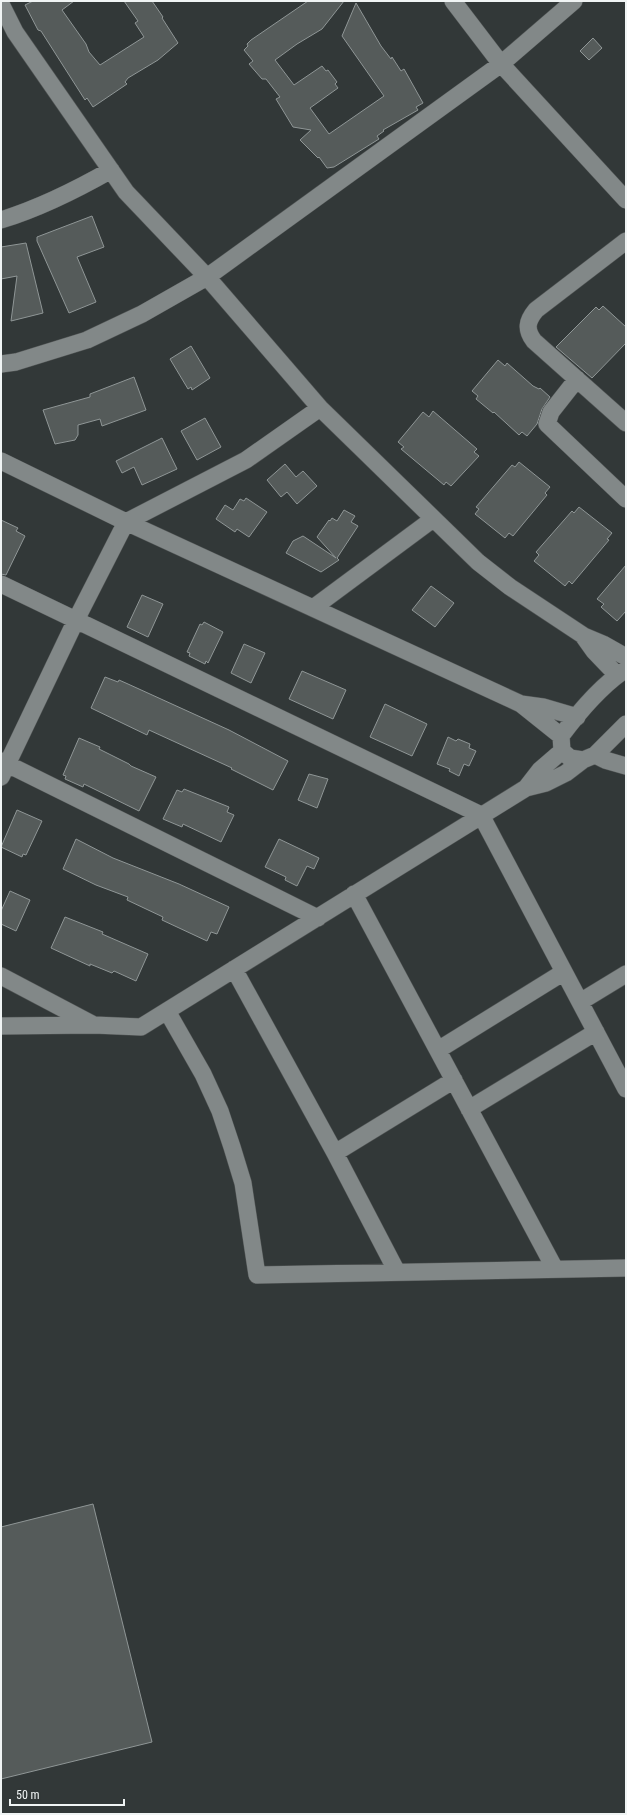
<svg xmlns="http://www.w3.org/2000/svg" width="627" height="1815" viewBox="0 0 627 1815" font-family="'Roboto Condensed',sans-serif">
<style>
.building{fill:#555b5a;stroke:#8f9696}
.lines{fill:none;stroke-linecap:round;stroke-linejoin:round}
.minor-casing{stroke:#525656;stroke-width:18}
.minor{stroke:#828888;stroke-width:17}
</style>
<rect width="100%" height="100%" fill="#323838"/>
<path class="building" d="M33,1H74L62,10L86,44L89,52L100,65L144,37L135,23L138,21L124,1H152L163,17L162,18L178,43L158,60L128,78L125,82L127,84L93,107L87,98L85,100L41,31L38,30L25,5Z
M308,1H344L322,29L297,44L275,60L294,85L322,66L326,71L328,70L337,82L335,84L338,88L310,108L329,134L384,96L342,36L356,3L381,46L391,59L392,57L401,71L404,69L423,103L416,107L418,110L383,130L384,131L377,136L379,139L334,167L327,168L319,157L318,158L300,140L311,130L293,127L276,99L280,97L266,79H262L249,64L253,61L244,50L248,46L247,44L251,40Z
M593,38L602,48L589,60L580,51Z
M92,216L104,247L77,257L96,302L69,313L37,241V237Z
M26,243L43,313L11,321L17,276L1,279V247Z
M603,306L626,327V343L592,378L556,347L596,307L599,310Z
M191,346L210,378L192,390L191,387L188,389L170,359Z
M498,360L505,366L507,363L533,386L539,389L540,388L550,397L542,409L537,424L527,436L522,432L519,435L494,412L493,413L476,399L478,396L472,391Z
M134,377L146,410L102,426L100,419L78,425V435L75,440L55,444L43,410L90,397V394Z
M433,411L477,449L474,452L479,456L451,486L446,482L444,485L401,449L404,447L398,442L423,412L429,417Z
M205,418L221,447L197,460L181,431Z
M162,438L177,469L142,485L134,467L122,473L116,461Z
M519,462L550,487L545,493L547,495L513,536L509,533L505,538L475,514L479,509L476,507L512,465L515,467Z
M285,464L296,477L303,471L317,486L297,504L287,492L281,497L267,480Z
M246,498L267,512L249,537L237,529L235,532L216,519L225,505L233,510L240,499L244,501Z
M579,507L612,533L607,539L609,540L572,584L569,581L565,586L534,561L539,555L536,552L572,511L574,513Z
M344,510L355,516L351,522L358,526L337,558L339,560L321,572L286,553L293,541L303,536L336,558L317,537L329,520L330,521L332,518L337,521Z
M1,520L18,528L16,531L25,536L6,575L1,574Z
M626,565V611L617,621L601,607L604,604L597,599Z
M431,586L454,603L435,627L412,610Z
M142,595L163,604L148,637L127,627Z
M204,622L223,632L208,663L206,661L205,664L189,656L190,653L187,652L200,624L202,625Z
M244,644L265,653L251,683L231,673Z
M302,671L346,690L333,719L289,699Z
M105,677L118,682L119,680L128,684L229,730L288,761L273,790L231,769L232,768L149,730L147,735L91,708Z
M385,704L427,724L412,756L370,737Z
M448,737L456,741L458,739L470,744L469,748L476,751L469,766L464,764L459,776L449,771L450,769L437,764Z
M79,738L100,747L99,749L129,764L131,766L156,777L139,811L84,784L83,787L65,779L66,776L63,775Z
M309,774L328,779L317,808L298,800Z
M184,789L229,807L227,812L234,815L221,842L183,824L182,827L163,819L177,790L182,792Z
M17,810L42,821L26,855L23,854L22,857L1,847Z
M76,839L113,858L179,884L229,907L217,934L211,932L207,941L162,920L163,917L127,900L128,897L96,885L63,869Z
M279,839L319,858L314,869L307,866L297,886L285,880L286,877L265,867Z
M10,891L30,900L16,931L1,924V911Z
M65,917L103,932L102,934L148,954L136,981L114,971L112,973L90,964V966L51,948Z
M93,1504L152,1742L1,1779V1527Z"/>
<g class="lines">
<g class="minor-casing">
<path id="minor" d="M453,1L501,64L626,200
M1,4L15,32L126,192L207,277L320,408L478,562L510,587L584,636L603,644L626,657
M1,220C40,208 76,190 111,170
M626,241L536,310C527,321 525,329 534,341L626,423
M1,364L16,362L87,340L142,314L207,277L501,64L574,1
M577,379L551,412L547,424L626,499
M1,461L126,522L521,704L543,707L577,717
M1,584L481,815L626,1089
M313,608L433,519
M584,637L594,651L617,675
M521,704L561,736
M595,755L605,760L626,766
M583,760L570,758L562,751L561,736C578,713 602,685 626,669
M1,761L318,918
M1,777L76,620L126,522L246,460L320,408
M526,788L540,770L562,751
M354,894L555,1269
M234,969L335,1153L397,1272
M1,976L92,1024
M580,1002L626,974
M167,1011L203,1074L220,1111L232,1147L243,1183L257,1275L626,1268
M1,1026L94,1025L141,1027L526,788L546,783L566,773L583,760L595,755L626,724
M438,1050L564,972
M469,1109L596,1032
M335,1153L454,1080"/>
</g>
<use href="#minor" class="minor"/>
</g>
<rect width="627" height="1815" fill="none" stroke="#f0f4f4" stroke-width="4"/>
<path d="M10 1799v6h114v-6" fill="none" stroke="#f0f4f4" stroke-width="2"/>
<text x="16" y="1799" font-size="12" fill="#f0f4f4" stroke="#323838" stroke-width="3" paint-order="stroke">50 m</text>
</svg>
